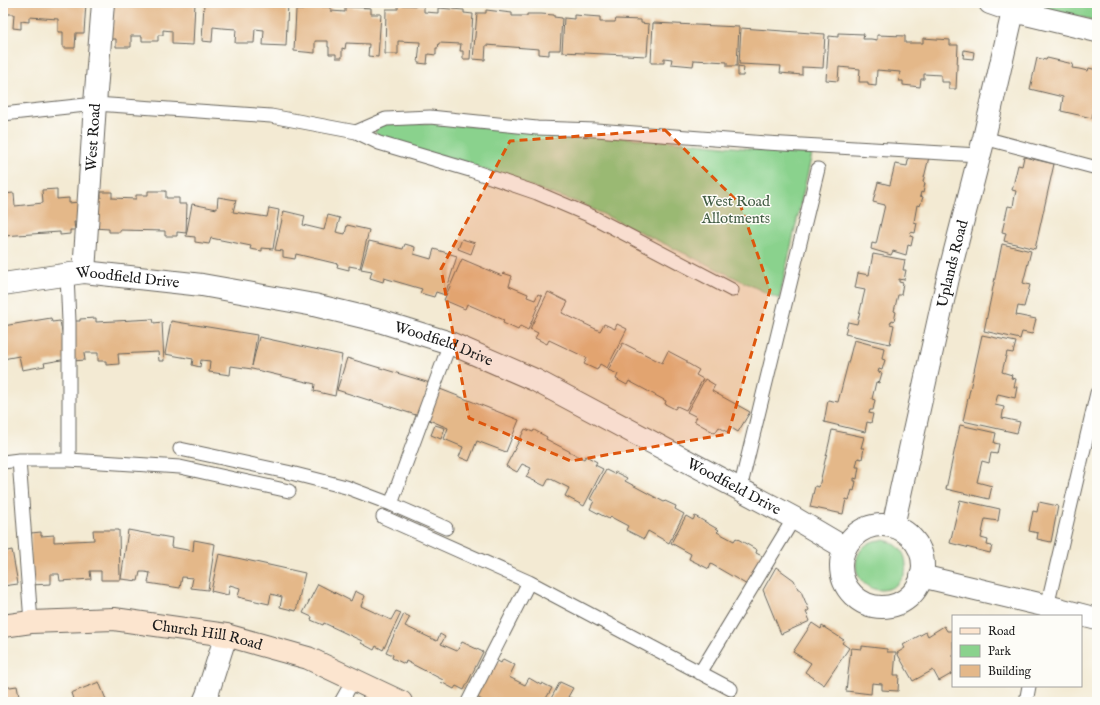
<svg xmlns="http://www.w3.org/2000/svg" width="1100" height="705" viewBox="0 0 1100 705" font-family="'IM FELL English',serif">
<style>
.green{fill:#8ad28d;stroke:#537754}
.building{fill:#e4b889}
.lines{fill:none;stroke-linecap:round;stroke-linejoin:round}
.lane-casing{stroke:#67645c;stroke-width:15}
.street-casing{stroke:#67645c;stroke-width:24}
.secondary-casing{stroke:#67645c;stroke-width:24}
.lane{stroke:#fff;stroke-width:13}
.street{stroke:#fff;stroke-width:22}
.secondary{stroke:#fce5cf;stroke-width:22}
.marked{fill:#de560d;fill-opacity:0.2;stroke:#de560d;stroke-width:3;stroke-dasharray:8 5;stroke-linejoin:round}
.labels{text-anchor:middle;stroke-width:3;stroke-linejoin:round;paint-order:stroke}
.street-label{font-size:15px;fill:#1c1c1c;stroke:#fdfcf7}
.park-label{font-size:15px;fill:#425c44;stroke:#fdfcf7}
</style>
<rect width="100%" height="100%" fill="#fdfcf7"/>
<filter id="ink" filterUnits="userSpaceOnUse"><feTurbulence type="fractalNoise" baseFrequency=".025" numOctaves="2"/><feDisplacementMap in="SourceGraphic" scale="8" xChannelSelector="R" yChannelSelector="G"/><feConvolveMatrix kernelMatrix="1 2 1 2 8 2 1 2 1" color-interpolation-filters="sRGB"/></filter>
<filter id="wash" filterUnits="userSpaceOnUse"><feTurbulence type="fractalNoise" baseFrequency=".012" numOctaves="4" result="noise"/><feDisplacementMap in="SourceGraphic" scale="16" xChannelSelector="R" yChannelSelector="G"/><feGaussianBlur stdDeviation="0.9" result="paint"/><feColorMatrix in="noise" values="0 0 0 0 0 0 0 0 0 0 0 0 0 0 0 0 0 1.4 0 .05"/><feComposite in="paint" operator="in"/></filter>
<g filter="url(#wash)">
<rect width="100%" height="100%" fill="#f3ead3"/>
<path class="green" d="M1022,3H1097V21Z
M430,123L696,143L789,153L812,154L779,299L582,204L532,187L461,161L418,151L378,139L375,132L380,124Z
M856 565a25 25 0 1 1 50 0a25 25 0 1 1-50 0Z"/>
<g id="blocks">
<path class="building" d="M3,3H86L84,33H76L75,48H63V32H58V19L29,17V22L21,21V29L13,28L14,14H3Z
M109,3H195L193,45L172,44V31L163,30V35H158V41H142V36H131V47H116V39H107Z
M204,3H288L286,46L263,45L264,30L255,29L254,43H235L236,29L222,28L213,27L212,42L202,41Z
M398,5L424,6V12L438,13V8L464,10V13L473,14L470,59H463V51H460L461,44L439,43L438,48H436V55L428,54L427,64L418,63L420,42L398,41V54H385L386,9H398Z
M303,6L331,7V11L345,12V7L371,8V14H381L378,57L368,56L369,44L346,43L345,49L342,48V58H336V54H329V47H328V41H315V53L294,51L296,10H303Z
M486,10L512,13V16H527V14H541L554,15V17L562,18L560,50H549V55L539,54V49L486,45L485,60L473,59L477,13H486Z
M574,15L600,17V22H615L616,19L641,20V23L649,24L647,56L562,52L564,18L574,19Z
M653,23L739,27L737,66H727V62L694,60L693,66L671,64L672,59L664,58V63H651Z
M741,28L825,34L823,68L802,67V75L780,73L781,66L739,64Z
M838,33L864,34L863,39H871L877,40V35L905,36V43H923V38L950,40V45H958L956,89H949V82H941V75L924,74V79H921L920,87L903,85V81H899L900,72L877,70L876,86L868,85V82H859L860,69L839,67L838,81L826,80L829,36L838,37Z
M964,50L974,52L973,59L963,58Z
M1037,58L1046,60L1047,58L1073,64L1072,68L1079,69L1088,71L1089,68L1097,70V94L1092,118L1061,111L1063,97L1030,89Z
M738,66L744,67L743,76H738Z
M909,156L929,157L923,182L925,183L923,193L921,192L920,196L923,197L920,206L917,205L914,222L917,223L915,233L911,232L910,236L913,237L911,246L908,245L906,255L893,251L891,255L871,249L872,243L876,244L885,205L873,202L878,182L890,185L895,164L907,166Z
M1024,157L1054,164L1035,249L1004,241L1006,233L1002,232L1008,206L1013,207L1014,200L1016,191L1012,190L1018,165L1022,166Z
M57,189V199L69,198V203L79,202L80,222H74L75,230H70V234L60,235V232L3,236V194L14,193L15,206L43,203L42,190Z
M148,191H166V198H179V204H187L186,233L177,232V236H165V231L120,230V232H109V229L93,228V198H101V192H112V198L136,199V195H148Z
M218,197L236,200L233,212L267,217L269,208L279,210L273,249L262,248V251L250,249L251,246L211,238L209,244L195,242V237L186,236L192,204L217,209Z
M284,211L305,216L303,225L324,230L328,215L340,218L336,232L345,234L347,225L369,230L360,268L349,266V270L337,267L338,264L296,254L295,259L283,257V251L275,250Z
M462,239L475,243L471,254L458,249Z
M369,241L403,249L405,244L415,247L414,254L431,259L434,249L457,256L445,295L436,292L434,297L420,293L422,289L384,278L383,282L370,278L372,271L361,269Z
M1002,244L1031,251L1023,283L1030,285L1024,307L1018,306L1016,315L1036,319L1032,334L1022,332L1020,339L984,331Z
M873,254L905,260L903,270H906L904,280L899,279V282L903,283L901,295H898L894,311L896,312L894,321L892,320L890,324L894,325L890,344L845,334L848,322L857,324L864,294L865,290L855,288L858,273L869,275Z
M462,259L502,276L503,273L512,276L509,286L528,294L527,297L535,300L538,294L542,296L528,330L520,326L518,330L503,323L504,320L467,304L465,309L444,300Z
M548,292L568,302L562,313L600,331L604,324L615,329L617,324L627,329L607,368L600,364L597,370L584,364L587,358L549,340L547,344L535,338L538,333L530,329Z
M51,318L52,322L60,321L67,359L44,363L45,366L22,370L19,356L3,359V326Z
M96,318V322L153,319L154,323L162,322L164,361H159L158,352L118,354L119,364L106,365V361H98V353H84L85,360L73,361L71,321H80V319Z
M171,321L257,335L252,366L259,337L342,355L335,396L314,391L315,384L252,369L231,366L230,375L209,372L210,361L201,360L200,367L192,365L193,359L165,354Z
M982,335L1016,342L1013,353L1007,352L1002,372L1012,375L1011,378L1016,379L1014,387H1017L1015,398L998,394L995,405L1004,407L1002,418L1020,422L1017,433L963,421Z
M854,340L884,348L882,359L885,360L882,370L879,369L878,372L882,373L879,383L876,382L872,399L875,400L873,410H870L869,413L873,414L871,423L867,422L865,432L824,422L828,400L838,402Z
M623,343L662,363L668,351L687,361V363L699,370L696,375L703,379L686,410L677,406L675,409L665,404L666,401L629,381L627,385L616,379L618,374L608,370Z
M347,358L430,383L419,416L337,390Z
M705,379L715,385L712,391L750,412L738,432L730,427L727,432L719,427L715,433L694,421L697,417L687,412Z
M440,389L519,420L506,452L477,441L469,461L459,457L463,447L444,439L448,428L427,419Z
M435,425L445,428L441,439L431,435Z
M960,425L996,433L994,443L999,444L997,454L991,453L989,463L982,461L977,482L992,486L989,499L946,489Z
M525,429L533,432L534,430L547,437L546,439L584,459L586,456L597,462L595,465L603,469L584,506L565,496L569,488L549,478L545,486L526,477L531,468L522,464L517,472L506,466Z
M832,430L864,437L861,448H864L862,459L858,458L856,467H859L857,479L854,478V481H856L854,491L852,490L849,500L846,499L843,514L810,507L815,486L819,487Z
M606,470L614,474L615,472L627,478L625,481L664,502L665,501L676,506L675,509L684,514L669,543L648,531L644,539L626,530L628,526L611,517L609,519L590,509L594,501L590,499Z
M960,500L1000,509L998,521L985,519L981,538L988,540L987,545L992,546L990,553L950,543Z
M1039,502L1058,506L1051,542L1037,539L1038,533L1029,531L1033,511L1037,512Z
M686,516L693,520L695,516L719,530L717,532L734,541L736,538L757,550L756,553L764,557L749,586L711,564L709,569L689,559L691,554L671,543Z
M93,530H119L120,580H101V571H90L91,579L60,581L59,574H51V584L30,585L31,533L41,532V536L54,535V542L94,540Z
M128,530L172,538L171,547L193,551L194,540L215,544L208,590L191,588L193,578L182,577L180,588L148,583L150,573L145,572H140L138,581L121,579Z
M12,550L18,584L3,586V552Z
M219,554L305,573L296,611L280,607L282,597L271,594L269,604L238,597L240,588L230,585L228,595L211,591Z
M776,567L794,580L798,589H800L809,610L806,612L810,621L781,634L763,590Z
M318,584L351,601L355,591L365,596L361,606L391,620L396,611L401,613L383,650L376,646L374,650L361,643L362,641L324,623L323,625L311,620L312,617L303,613Z
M404,614L410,617L405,626L437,641L440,634L445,637L441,644L457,651L462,642L483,652L464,690L456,686L454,689L441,682L443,680L406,661L405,664L392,658L393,655L386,652Z
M812,623L821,629L822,626L844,640L842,643L849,648L824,685L805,672L811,663L793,652Z
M944,626L947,631H953V673L939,681L933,670L913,681L897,653L905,648L903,645L915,638L926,632L928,636Z
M862,646L887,649V652H896L894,675H899L898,691L882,690V684L872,683L871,694L846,691L851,648L862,649Z
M494,659L501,663L503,659L515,665L509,677L525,685L529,678L541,685L542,683L552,688L544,702H482V700L475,696Z
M99,682L107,702H74L71,693Z
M560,682L573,688L568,697L574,699L573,702H549Z
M17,686L20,702H3V688Z"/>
</g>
</g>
<g filter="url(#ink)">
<use href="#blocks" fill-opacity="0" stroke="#67645c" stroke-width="1"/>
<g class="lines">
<g class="lane-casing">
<path id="lane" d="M3,114L95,104L271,116L356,132L386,119L430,117L537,128L596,130L766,143L979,155
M356,132L379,143L470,170L537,193L591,216L732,290
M984,138L1097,168
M67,275L69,322V460
M180,449L287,472L346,487L391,504L446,528
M19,460L31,622
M3,462L19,460H69L180,467L289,491
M740,489L818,169
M391,504L450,343
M383,517L529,582L731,689
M1046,611L1097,393
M700,673L794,518
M341,702L354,679
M468,702L529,582
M1026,702L1029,686"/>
</g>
<g class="street-casing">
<g id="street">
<path d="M990,3L1013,11L1097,31"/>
<path id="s1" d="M84,272L95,104L103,3"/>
<path id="s2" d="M3,284L84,272L202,285L314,305L376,320L450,343L535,380L794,518L845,548"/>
<circle cx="882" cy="566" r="41"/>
<path id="s3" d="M893,526L948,278L984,138L1015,3"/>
<path d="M921,576L1047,606L1097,619"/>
<path d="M204,702L207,695L226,635"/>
</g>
</g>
<g class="secondary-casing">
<g id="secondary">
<path id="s4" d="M3,626L31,622L114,619L226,635L308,658L401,702"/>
</g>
</g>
<use href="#lane" class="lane"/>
<use href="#street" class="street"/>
<use href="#secondary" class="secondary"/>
</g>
</g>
<path class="marked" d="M665,130L740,204L770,290L728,434L571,461L469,418L441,269L510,141Z"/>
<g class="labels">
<g class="street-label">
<text dy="5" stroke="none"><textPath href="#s1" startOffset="135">West Road</textPath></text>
<text dy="5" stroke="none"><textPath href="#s3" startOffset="269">Uplands Road</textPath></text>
<text dy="5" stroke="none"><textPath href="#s2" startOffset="126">Woodfield Drive</textPath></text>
<text dy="5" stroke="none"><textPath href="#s2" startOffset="450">Woodfield Drive</textPath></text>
<text dy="5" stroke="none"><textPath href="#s2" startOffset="774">Woodfield Drive</textPath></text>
<text dy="5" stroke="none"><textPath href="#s4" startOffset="206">Church Hill Road</textPath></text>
</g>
<g class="park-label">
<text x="736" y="206">West Road<tspan x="736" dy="17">Allotments</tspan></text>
</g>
</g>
<rect width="1100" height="705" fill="none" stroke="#fdfcf7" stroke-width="16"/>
<rect x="952" y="615" width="130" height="72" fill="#fdfcf7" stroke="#a3a29f"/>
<rect x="960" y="628" width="20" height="6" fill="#fce5cf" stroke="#a3a29f"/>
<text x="988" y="635" font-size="12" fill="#1c1c1c">Road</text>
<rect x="960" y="645" width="20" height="12" fill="#8ad28d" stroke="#a3a29f"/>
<text x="988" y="655" font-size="12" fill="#1c1c1c">Park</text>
<rect x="960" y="665" width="20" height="12" fill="#e4b889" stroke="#a3a29f"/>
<text x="988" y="675" font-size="12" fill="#1c1c1c">Building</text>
</svg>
